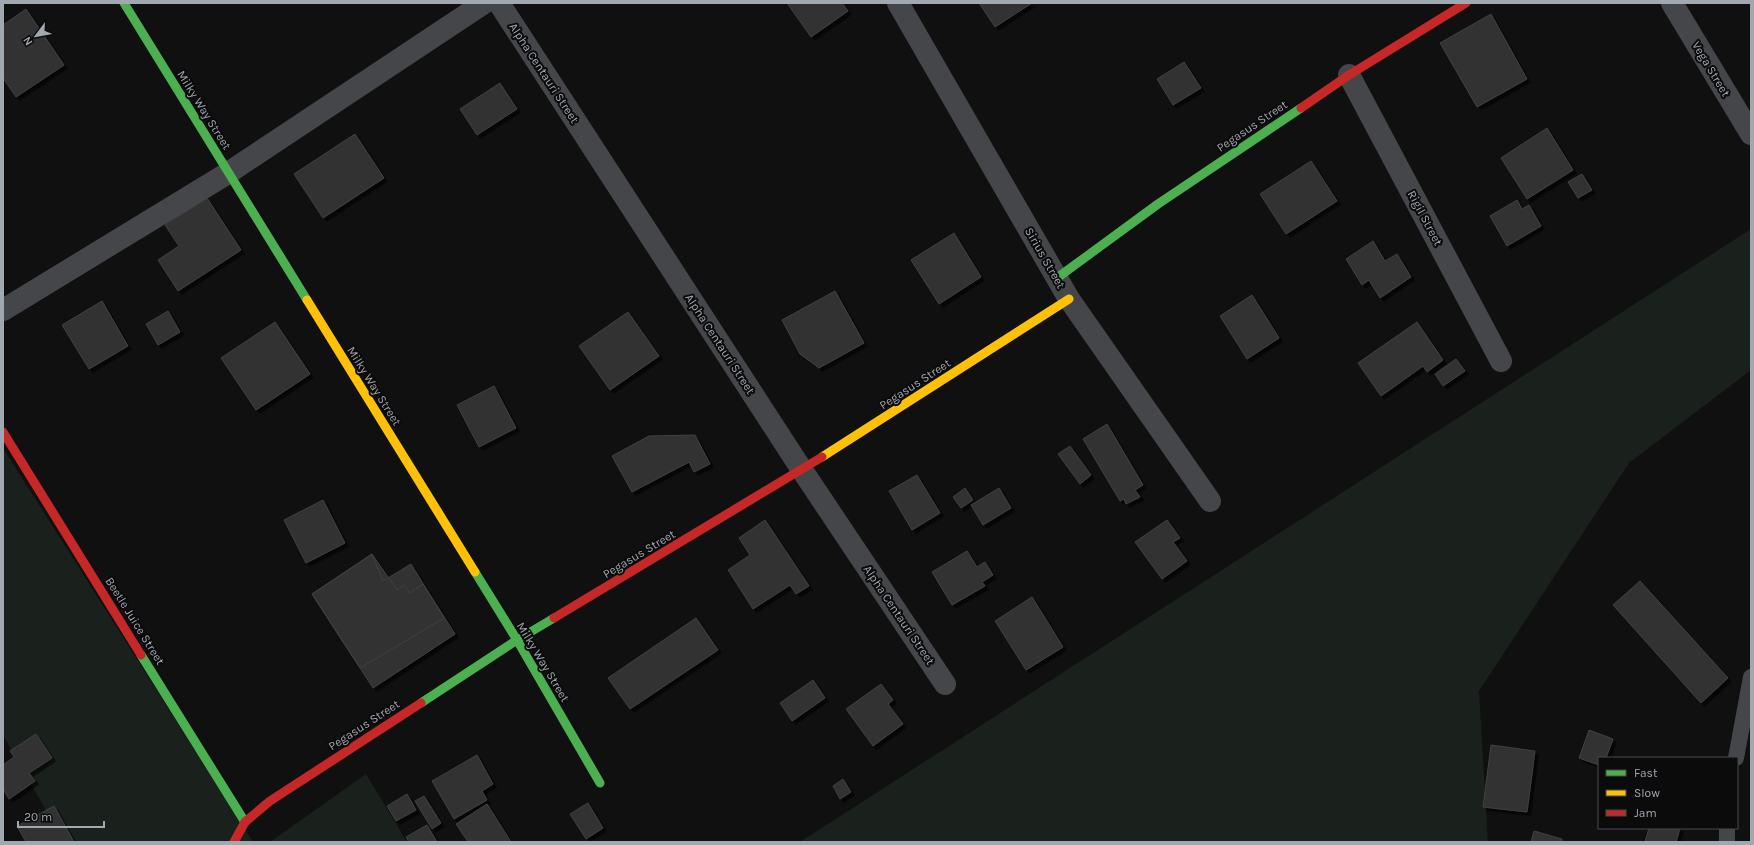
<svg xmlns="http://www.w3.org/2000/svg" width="1754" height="845" viewBox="0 0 1754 845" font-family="Karla,sans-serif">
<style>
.green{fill:#1a201b}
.building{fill:#313133;stroke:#404144;filter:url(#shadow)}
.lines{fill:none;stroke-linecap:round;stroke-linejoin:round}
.lane{stroke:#444649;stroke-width:16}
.street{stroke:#444649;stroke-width:22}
.fast{stroke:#4caf50;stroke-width:9}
.slow{stroke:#ffc107;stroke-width:9}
.jam{stroke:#c62828;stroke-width:9}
.labels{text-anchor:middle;stroke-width:4;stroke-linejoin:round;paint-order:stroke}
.street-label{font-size:12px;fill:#a2a8b0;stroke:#0b0b0c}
</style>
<defs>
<filter id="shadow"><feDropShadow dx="3.5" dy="3.5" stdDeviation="0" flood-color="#0009"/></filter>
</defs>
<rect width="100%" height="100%" fill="#101011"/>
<path class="green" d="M1751,229V370L1629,463L1479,691L1488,842H800Z
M3,448L253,842H64L3,735Z
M366,774L407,842H270Z"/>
<path class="building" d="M787,3H842L848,11L811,37Z
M979,3H1032L995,27Z
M26,9L64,65L16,97L3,78V25Z
M1491,14L1527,79L1477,107L1440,43Z
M1184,62L1201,88L1173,105L1157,79Z
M500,83L517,109L477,135L460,109Z
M1547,128L1573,170L1527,199L1501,158Z
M355,134L384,178L323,218L294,174Z
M1311,161L1337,201L1286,234L1260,194Z
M1582,174L1592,190L1578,198L1568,182Z
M207,198L241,250L178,291L158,260L179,246L165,225Z
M1517,200L1522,209L1529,205L1541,226L1507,246L1490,216Z
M954,233L981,277L939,304L911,260Z
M1373,241L1385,261L1397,254L1411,277L1380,298L1369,280L1362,285L1346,259Z
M835,291L864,343L819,368L800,354L782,320Z
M1252,295L1279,338L1247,359L1220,316Z
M102,301L128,346L89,369L62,325Z
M168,311L180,332L158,345L146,324Z
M628,312L659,356L610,390L579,346Z
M275,322L310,374L256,410L221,358Z
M1417,322L1443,360L1427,372L1423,366L1381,396L1358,363Z
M1456,359L1465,371L1443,386L1435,374Z
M494,386L516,428L479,447L457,405Z
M1107,424L1143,485L1135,490L1140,497L1126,504L1124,499L1120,501L1083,439Z
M695,435L710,464L694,472L689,462L632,492L612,456L649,436Z
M1070,446L1091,475L1080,484L1058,454Z
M917,475L940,513L912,530L889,491Z
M965,488L973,500L961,508L953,497Z
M999,488L1011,508L983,525L971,505Z
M323,500L345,543L306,563L284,520Z
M765,520L809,586L796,594L790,585L753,609L728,570L750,555L739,538Z
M1167,520L1180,538L1173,542L1187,561L1162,579L1135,542Z
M967,551L977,567L985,562L993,575L982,582L985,586L952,605L932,572Z
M372,554L383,581L411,564L444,618L360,668L312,594Z
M372,554L397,590L404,585L410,593L423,584L455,634L373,688L312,594Z
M1640,581L1728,678L1701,703L1613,605Z
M1032,597L1063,647L1026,670L995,621Z
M696,618L718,650L630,709L608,678Z
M813,680L825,698L792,721L780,703Z
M881,684L893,700L888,704L903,724L873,746L846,709Z
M1589,730L1613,739L1606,758H1599V765L1579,758Z
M36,734L52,758L29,773L35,781L9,799L3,789V765L14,757L10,751Z
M1491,745L1535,751L1527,812L1483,807Z
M477,755L493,784L482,791L487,800L454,819L432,781Z
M843,779L851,792L840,799L833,786Z
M407,794L416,810L396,821L387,806Z
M424,796L441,823L432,829L415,801Z
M588,803L603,828L586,839L570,814Z
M487,804L511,842H468L456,824Z
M54,806L74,842H26L17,826Z
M427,825L437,842H409L406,837Z
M1649,828H1680L1676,842H1645Z
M1534,831L1562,839V842H1531Z"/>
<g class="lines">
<path class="lane" d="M1736,758L1751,677
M1727,842V828"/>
<path class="street" d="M499,3L802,470L945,684
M898,3L1069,299L1210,501
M1672,3L1751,134
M1349,75L1501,361
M3,310L228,173L484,3"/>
<path class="fast" d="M124,3L307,300
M1057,278L1158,204L1301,108
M475,572L517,640L600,783
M141,655L245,822
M421,703L517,640L554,618"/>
<path class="slow" d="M307,300L475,572
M822,457L1069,299"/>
<path class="jam" d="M1301,108L1349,75L1466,3
M3,432L141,655
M554,618L822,457
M234,842L245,822L270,801L421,703"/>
</g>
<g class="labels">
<g class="street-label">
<text transform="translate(1711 69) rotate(59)" y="4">Vega Street</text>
<text transform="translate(544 73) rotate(57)" y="4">Alpha Centauri Street</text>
<text transform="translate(204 110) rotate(58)" y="4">Milky Way Street</text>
<text transform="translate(1252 126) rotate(-34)" y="4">Pegasus Street</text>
<text transform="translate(1425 218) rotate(62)" y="4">Rigil Street</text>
<text transform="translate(1045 258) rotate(60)" y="4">Sirius Street</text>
<text transform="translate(720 344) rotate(57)" y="4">Alpha Centauri Street</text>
<text transform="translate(915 384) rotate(-33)" y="4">Pegasus Street</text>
<text transform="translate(374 386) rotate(58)" y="4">Milky Way Street</text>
<text transform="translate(639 554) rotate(-31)" y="4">Pegasus Street</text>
<text transform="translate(899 615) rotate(56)" y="4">Alpha Centauri Street</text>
<text transform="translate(135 621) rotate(58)" y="4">Beetle Juice Street</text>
<text transform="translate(543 662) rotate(59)" y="4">Milky Way Street</text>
<text transform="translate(364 725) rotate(-33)" y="4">Pegasus Street</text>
</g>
</g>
<rect width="1754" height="845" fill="none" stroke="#a2a8b0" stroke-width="8"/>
<rect x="1598" y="757" width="140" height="72" fill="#0b0b0c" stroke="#474a4e"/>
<rect x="1606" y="770" width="20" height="6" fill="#4caf50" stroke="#474a4e"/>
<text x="1634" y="777" font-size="12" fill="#a2a8b0">Fast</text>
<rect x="1606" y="790" width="20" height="6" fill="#ffc107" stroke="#474a4e"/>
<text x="1634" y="797" font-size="12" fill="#a2a8b0">Slow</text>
<rect x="1606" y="810" width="20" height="6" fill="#c62828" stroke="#474a4e"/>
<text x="1634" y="817" font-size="12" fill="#a2a8b0">Jam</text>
<g transform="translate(36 36) rotate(238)" stroke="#0b0b0c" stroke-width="3" paint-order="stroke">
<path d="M0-3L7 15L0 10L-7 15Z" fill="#a2a8b0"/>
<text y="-6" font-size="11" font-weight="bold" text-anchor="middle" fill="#a2a8b0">N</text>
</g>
<path d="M18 821v6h86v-6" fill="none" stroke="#a2a8b0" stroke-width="2"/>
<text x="24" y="821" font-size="12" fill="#a2a8b0" stroke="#0b0b0c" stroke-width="3" paint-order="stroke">20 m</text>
</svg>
